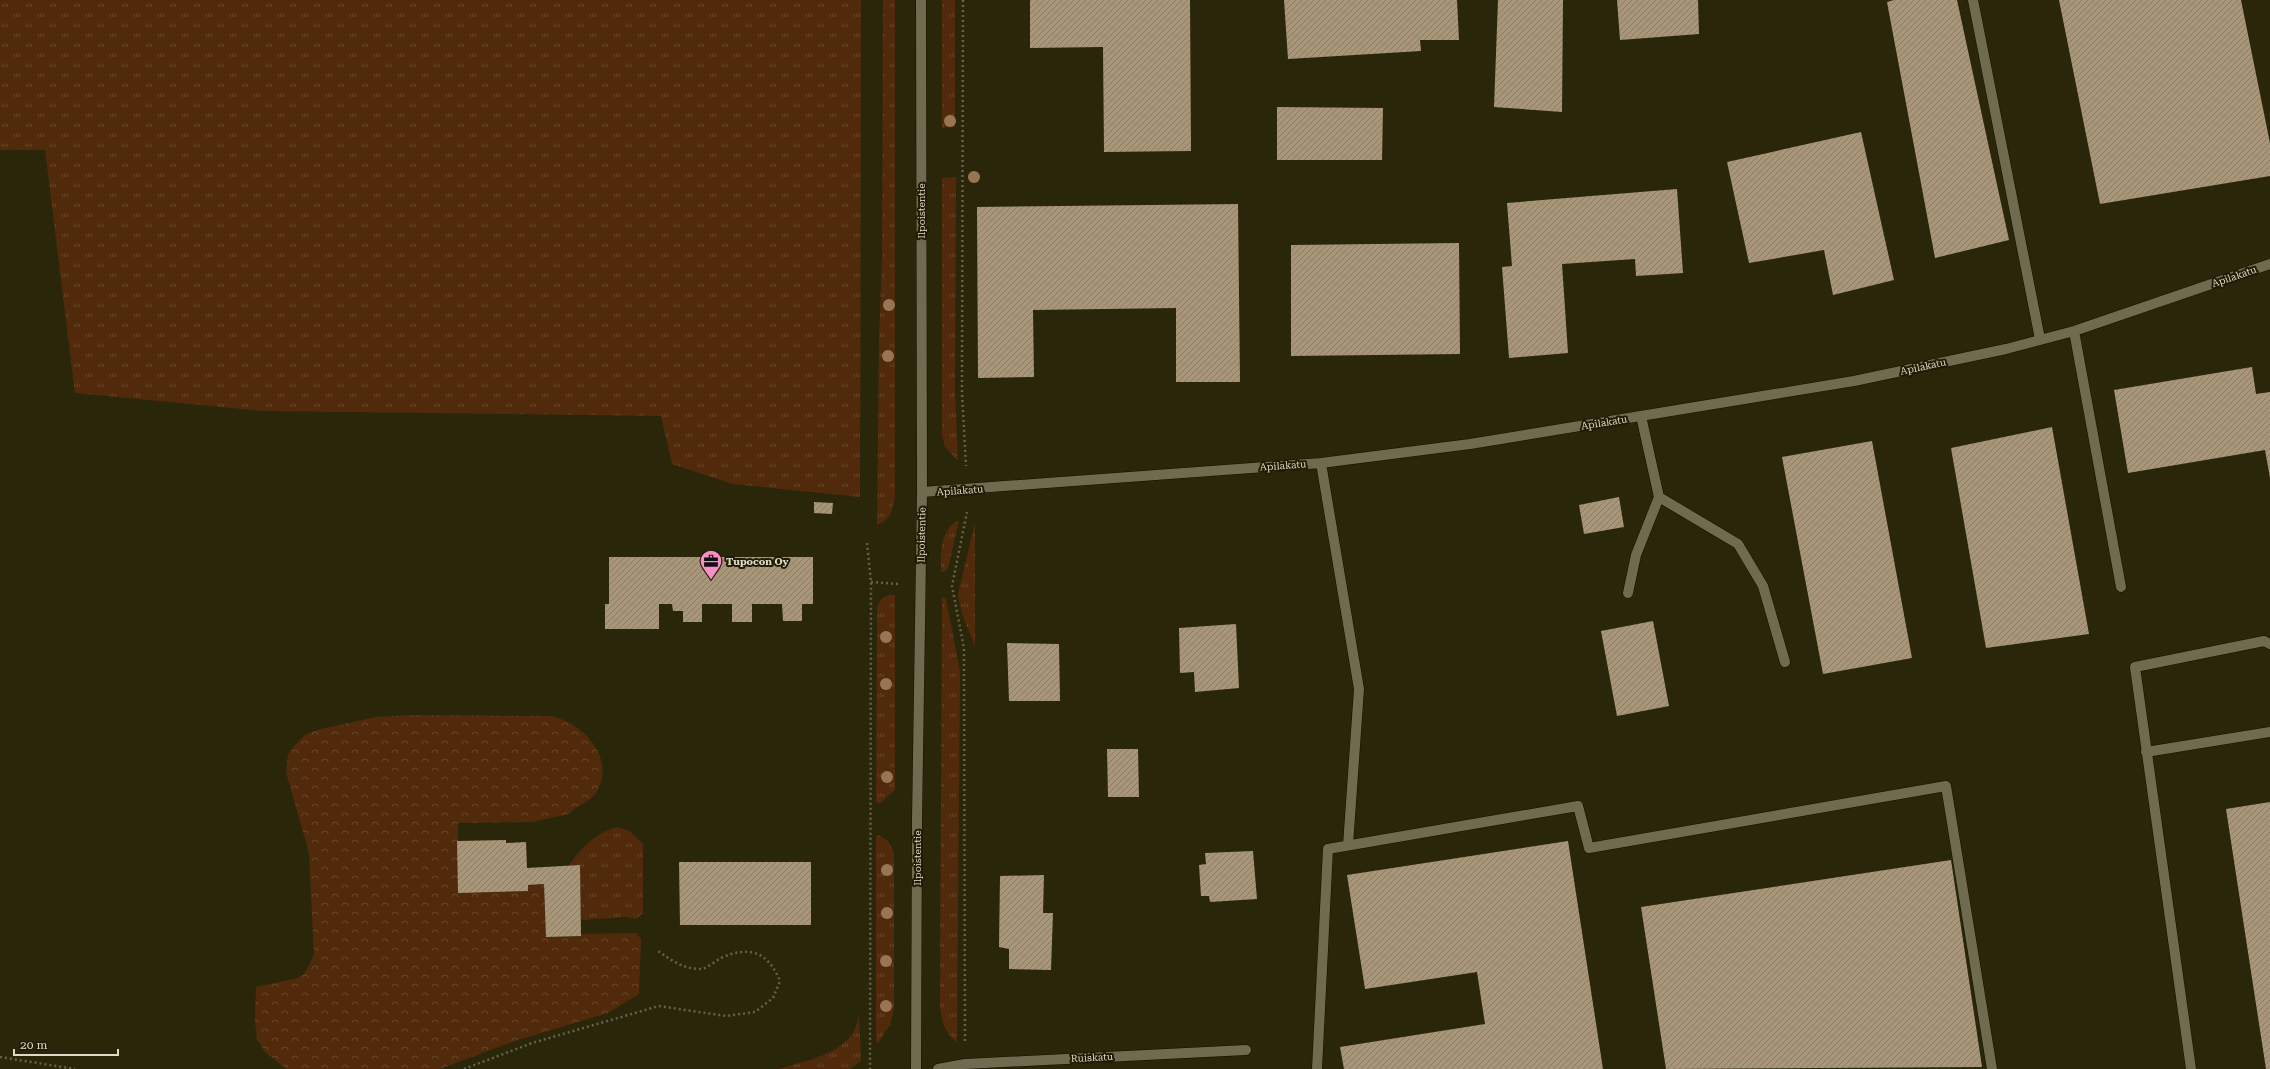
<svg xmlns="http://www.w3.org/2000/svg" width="2270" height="1069" viewBox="0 0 2270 1069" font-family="'Roboto Serif',serif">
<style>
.grass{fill:url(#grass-tufts)}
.forest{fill:url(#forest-crowns)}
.building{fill:url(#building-hatch)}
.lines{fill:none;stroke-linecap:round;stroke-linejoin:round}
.minor-casing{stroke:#130e00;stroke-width:11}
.path{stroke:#66624a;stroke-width:2.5;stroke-dasharray:2 3;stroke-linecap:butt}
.minor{stroke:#6f6b4e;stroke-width:10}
.tree{fill:#997653}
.labels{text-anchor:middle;stroke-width:4;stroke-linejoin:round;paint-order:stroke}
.street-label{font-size:10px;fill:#dddaca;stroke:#201c02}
.poi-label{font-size:10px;font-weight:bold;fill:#dddaca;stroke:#201c02;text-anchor:start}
</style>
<defs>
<pattern id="grass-tufts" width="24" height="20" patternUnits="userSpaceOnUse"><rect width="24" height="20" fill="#502a0b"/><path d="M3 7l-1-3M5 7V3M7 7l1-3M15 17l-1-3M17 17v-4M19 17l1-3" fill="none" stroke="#69482d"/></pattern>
<pattern id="forest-crowns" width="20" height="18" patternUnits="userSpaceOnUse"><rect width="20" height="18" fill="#502a0b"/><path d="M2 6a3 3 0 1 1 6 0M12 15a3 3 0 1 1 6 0" fill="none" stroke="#69482d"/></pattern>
<pattern id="building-hatch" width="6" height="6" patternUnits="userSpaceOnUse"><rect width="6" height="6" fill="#a8967b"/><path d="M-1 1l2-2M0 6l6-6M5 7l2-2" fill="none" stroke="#897c68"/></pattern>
</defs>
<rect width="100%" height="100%" fill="#2a260a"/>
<path class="grass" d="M0,0H861L860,497L733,484L672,464L661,416L263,411L75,393L45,150H0Z
M883,0H895V497C892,510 891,520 877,525L879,341L882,258Z
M942,0H955V127L942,128Z
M956,177L955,392L958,461L945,447L942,435V178Z
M956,521H959L948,568L946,571L941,572C941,551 939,535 956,521Z
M975,522V647L961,611L958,594Z
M889,595H895V790L879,804L876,802L877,606L882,598Z
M942,597L946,599L960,671L957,1042C945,1033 941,1021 940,1006Z
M618,827L630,831L643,844V913L636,919L626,917L581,920L580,865H569C582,847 595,833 618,827Z
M878,835L888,841L894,852V1009L890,1025L878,1043L876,1041V837Z
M859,1013L861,1061L850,1069H779C810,1059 856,1053 859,1013Z"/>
<path class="forest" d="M413,715L551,716C584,723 618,760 595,794C588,804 576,805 569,814L532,822L458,823V893L544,884L546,937L581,936V934L636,933L641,939L639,994L608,1013L515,1041L440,1069H286L265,1052L257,1039L255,1022L256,987L298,978L305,973L314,955L309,853L286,772L288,755L292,748L306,734L321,729L376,717Z"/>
<path class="building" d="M1030,0H1190L1191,151L1104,152L1103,47L1030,48Z
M1284,0H1457L1459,40H1420L1421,51L1288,59Z
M1498,0H1563L1562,112L1494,107Z
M1617,0H1698L1699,34L1620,40Z
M1894,0H1957L2009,240L1935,258L1887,2Z
M2059,0H2241L2270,143V176L2100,204Z
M1277,107L1383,108L1382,160H1277Z
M1861,132L1894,280L1833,295L1824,250L1749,263L1727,162Z
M1677,189L1683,273L1636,276L1635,259L1562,264L1568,353L1509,358L1502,267L1512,266L1507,203Z
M1238,204L1240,382H1176V308L1033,310L1034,377L978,378L977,207Z
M1459,243L1460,354L1291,356V245Z
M2252,367L2256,394L2270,392V478L2265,450L2128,473L2114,390Z
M2052,427L2089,634L1986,648L1951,448Z
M1872,441L1912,658L1823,674L1782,457Z
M1619,497L1624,527L1584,534L1579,505Z
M814,502L833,503L832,514L814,513Z
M609,557H813V604H802V621H783L782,604H752V622H732V604H702V622H683V611H673L672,604H659V629H605V604H609Z
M1653,621L1669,706L1617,716L1601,631Z
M1236,624L1239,688L1195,692L1194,672L1180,673L1179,628Z
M1007,643L1059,644L1060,701H1009Z
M1107,749H1138L1139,797H1108Z
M2270,802V1069H2266L2226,809Z
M506,840V843L526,842L527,868L580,865L581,936L546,937L544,884L528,885V891L458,893L457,841Z
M1568,841L1603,1069H1344L1340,1047L1485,1024L1477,972L1365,989L1347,875Z
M1253,851L1257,899L1210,902L1209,896H1201L1199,865L1206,864L1205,853Z
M1951,860L1982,1067L1666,1069L1641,907Z
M679,862H811V925H680Z
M1044,875L1043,913H1053L1051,970L1009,969V949L999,947L1000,876Z"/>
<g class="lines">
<g class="minor-casing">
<path id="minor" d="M1973,0L2040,339
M2074,331L2121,587
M1641,416L1659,497L1738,544L1763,586L1785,662
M1321,463L1359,689L1348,845
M922,492L1321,463L1470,444L1854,381L2006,349L2074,331L2270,264
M1628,593L1636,555L1659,497
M2146,752L2270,732
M916,1069L917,821L922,492L921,0
M938,1069L965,1064L1246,1050
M1317,1069L1328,849L1578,806L1589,848L1946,786L1992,1069
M2191,1069L2135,667L2264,641L2270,644"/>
</g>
<path class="path" d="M963,0L962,393L966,466
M867,543L871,582L870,1069
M871,582L898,584
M965,1041L964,648L952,586L967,512
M0,1057L75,1069
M464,1069L532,1043L659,1006L726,1016L755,1012L773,998L780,981C768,952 750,945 721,958C715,961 707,969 700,969C683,969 671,960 658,951"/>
<use href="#minor" class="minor"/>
</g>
<g class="tree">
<circle cx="950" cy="121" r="6"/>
<circle cx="974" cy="177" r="6"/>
<circle cx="889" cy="305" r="6"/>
<circle cx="888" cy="356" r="6"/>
<circle cx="886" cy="637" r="6"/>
<circle cx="886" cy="684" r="6"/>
<circle cx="887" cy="777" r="6"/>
<circle cx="887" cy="870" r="6"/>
<circle cx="887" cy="913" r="6"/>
<circle cx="886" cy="961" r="6"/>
<circle cx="886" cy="1006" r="6"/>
</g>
<defs>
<g id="office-pin" transform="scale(1.15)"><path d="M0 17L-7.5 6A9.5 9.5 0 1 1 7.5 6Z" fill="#f98fc9" stroke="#201c02"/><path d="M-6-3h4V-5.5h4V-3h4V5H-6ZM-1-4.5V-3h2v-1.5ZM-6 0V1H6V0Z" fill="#111"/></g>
</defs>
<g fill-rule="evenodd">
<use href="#office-pin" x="711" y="561"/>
</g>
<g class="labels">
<g class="street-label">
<text transform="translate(921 211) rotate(-90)" y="4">Ilpoistentie</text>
<text transform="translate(2234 276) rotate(-19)" y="4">Apilakatu</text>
<text transform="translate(1923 366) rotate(-12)" y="4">Apilakatu</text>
<text transform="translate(1604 422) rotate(-9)" y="4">Apilakatu</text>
<text transform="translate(1283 465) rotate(-4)" y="4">Apilakatu</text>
<text transform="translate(960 490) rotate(-4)" y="4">Apilakatu</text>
<text transform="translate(921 535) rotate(-89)" y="4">Ilpoistentie</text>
<text transform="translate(917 858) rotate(-90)" y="4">Ilpoistentie</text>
<text transform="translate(1092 1057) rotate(-3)" y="4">Ruiskatu</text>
</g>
<g class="poi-label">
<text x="726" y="565">Tupocon Oy</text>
</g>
</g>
<path d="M14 1049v6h104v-6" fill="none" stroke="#dddaca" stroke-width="2"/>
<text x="20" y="1049" font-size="12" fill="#dddaca" stroke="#201c02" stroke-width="3" paint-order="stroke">20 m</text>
</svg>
